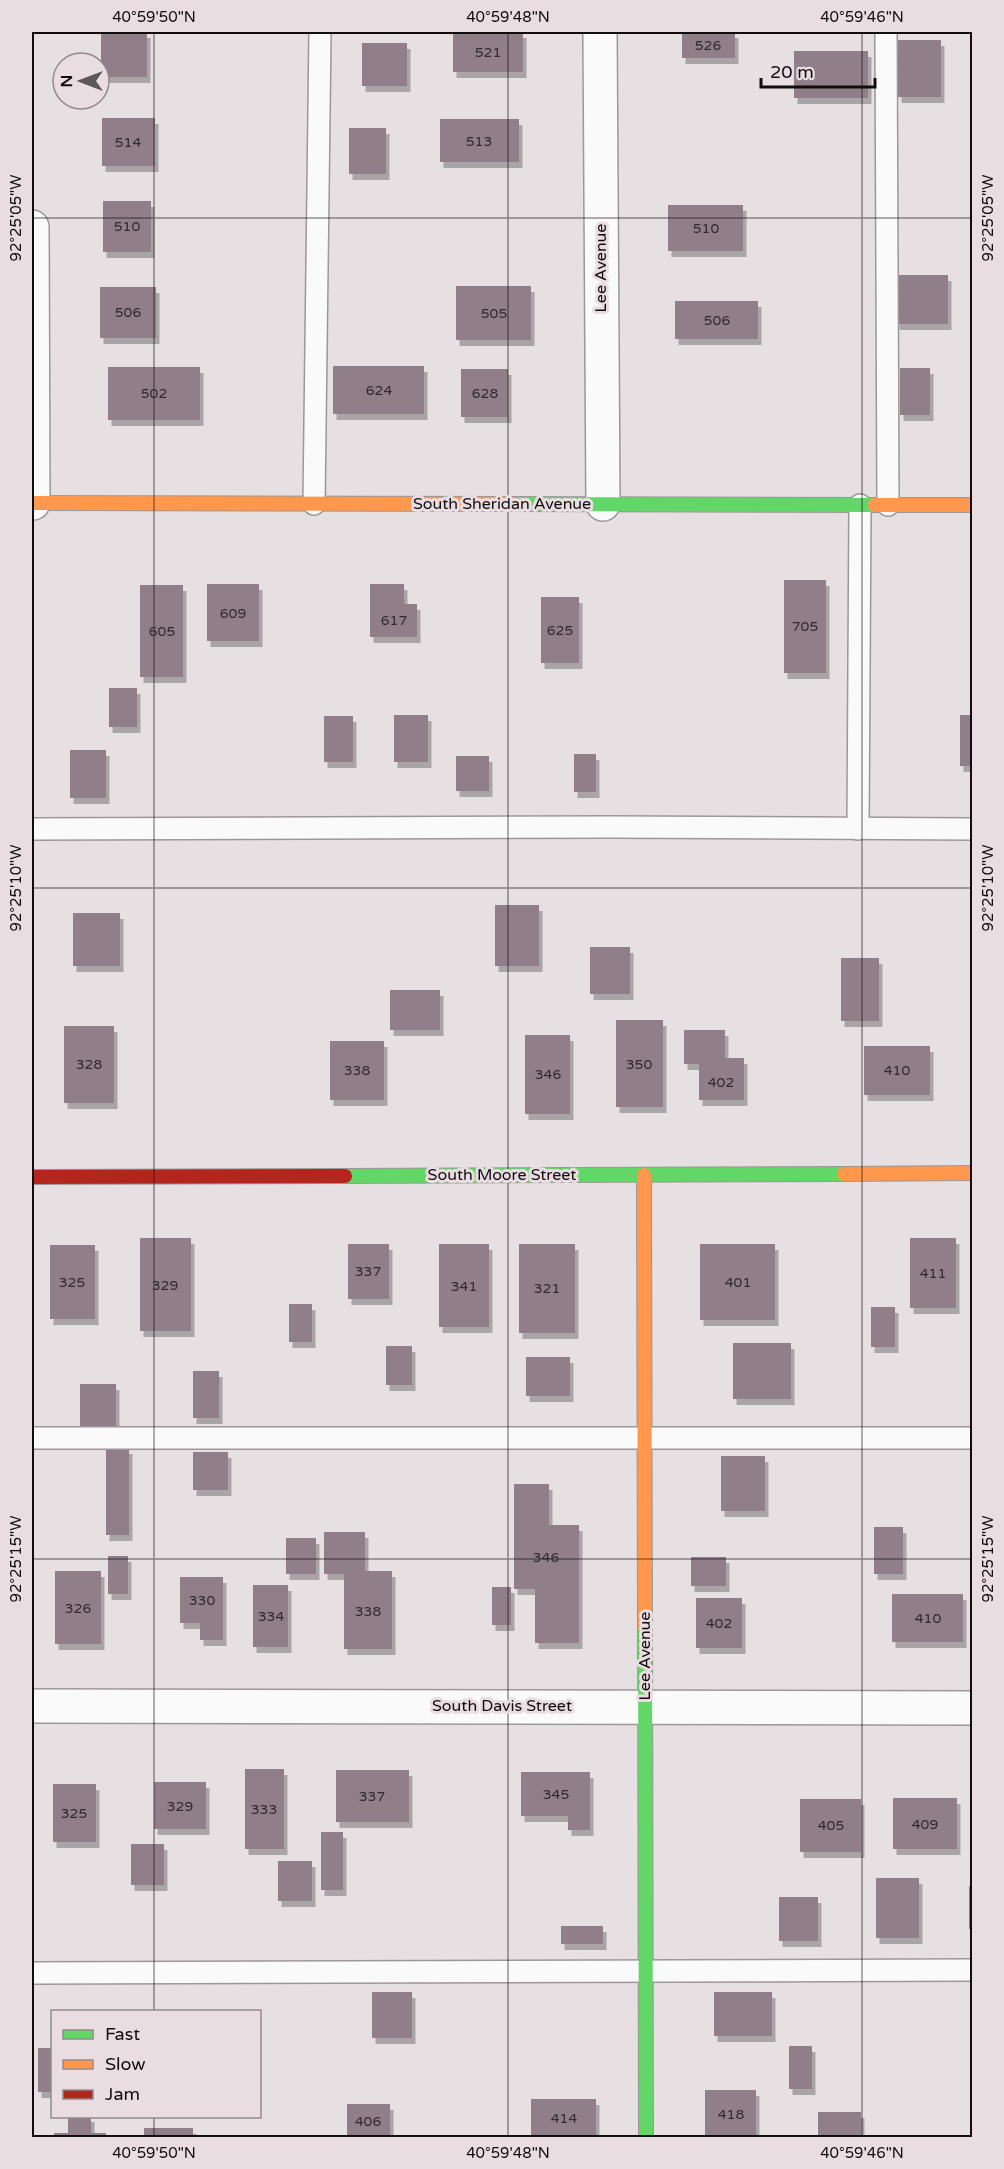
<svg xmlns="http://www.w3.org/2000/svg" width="1004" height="2169" font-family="'Varela Round',sans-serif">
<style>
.building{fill:#907e88;filter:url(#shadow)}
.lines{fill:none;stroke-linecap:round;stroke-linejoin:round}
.lane-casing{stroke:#9c9799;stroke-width:24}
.street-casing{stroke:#9c9799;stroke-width:36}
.fast-casing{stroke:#9c9799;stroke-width:16}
.slow-casing{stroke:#9c9799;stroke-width:16}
.jam-casing{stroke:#9c9799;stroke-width:16}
.lane{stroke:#fbfafb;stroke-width:21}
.street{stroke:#fbfafb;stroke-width:33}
.fast{stroke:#63d668;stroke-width:14}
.slow{stroke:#ff974d;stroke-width:14}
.jam{stroke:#b3261e;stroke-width:14}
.ticks{fill:none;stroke:#110d0f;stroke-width:1.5;stroke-opacity:0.45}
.labels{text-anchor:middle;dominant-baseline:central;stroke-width:6;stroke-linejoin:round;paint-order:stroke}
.number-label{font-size:14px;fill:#31292d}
.street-label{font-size:16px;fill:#110d0f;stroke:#e9dde2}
.neatline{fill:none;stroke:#110d0f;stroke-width:2}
.ticks-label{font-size:15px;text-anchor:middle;fill:#110d0f}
</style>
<defs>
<filter id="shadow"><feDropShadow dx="3.5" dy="6" stdDeviation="0" flood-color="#0004"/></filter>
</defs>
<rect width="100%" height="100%" fill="#e6e0e3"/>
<!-- building -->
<g class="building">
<rect x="101" y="32" width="46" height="45"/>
<rect x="453" y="32" width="70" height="40"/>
<rect x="682" y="32" width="53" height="26"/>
<rect x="898" y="40" width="43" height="57"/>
<rect x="362" y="43" width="45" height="43"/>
<rect x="794" y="51" width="74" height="47"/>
<rect x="102" y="118" width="53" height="48"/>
<rect x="440" y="119" width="79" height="43"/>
<rect x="349" y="128" width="37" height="46"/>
<rect x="103" y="201" width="48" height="51"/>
<rect x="668" y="205" width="75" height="46"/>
<rect x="896" y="275" width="52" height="49"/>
<rect x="456" y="286" width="75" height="54"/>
<rect x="100" y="287" width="56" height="51"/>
<rect x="675" y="301" width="83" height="38"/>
<rect x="333" y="366" width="91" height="48"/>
<rect x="108" y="367" width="92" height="53"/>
<rect x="900" y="368" width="30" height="47"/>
<rect x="461" y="369" width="47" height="48"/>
<rect x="784" y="580" width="42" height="93"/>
<rect x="207" y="584" width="52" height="57"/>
<polygon points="370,584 404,584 404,604 417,604 417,637 370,637"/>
<rect x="140" y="585" width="43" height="92"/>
<rect x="541" y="597" width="38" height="66"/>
<rect x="109" y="688" width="28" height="39"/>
<rect x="394" y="715" width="34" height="47"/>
<rect x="960" y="715" width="12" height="51"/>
<rect x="324" y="716" width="29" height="46"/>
<rect x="70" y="750" width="36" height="48"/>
<rect x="574" y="754" width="22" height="38"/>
<rect x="456" y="756" width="33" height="35"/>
<rect x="495" y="905" width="44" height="61"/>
<rect x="73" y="913" width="47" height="53"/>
<rect x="590" y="947" width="40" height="47"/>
<rect x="841" y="958" width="38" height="63"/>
<rect x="390" y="990" width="50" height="40"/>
<rect x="616" y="1020" width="47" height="87"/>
<rect x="64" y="1026" width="50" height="77"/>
<polygon points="684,1030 725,1030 725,1058 744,1058 744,1100 699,1100 699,1064 684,1064"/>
<rect x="525" y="1035" width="45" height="79"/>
<rect x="330" y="1041" width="54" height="59"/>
<rect x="864" y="1046" width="66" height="49"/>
<rect x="140" y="1238" width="51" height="93"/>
<rect x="910" y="1238" width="46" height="70"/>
<rect x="348" y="1244" width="41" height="55"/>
<rect x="439" y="1244" width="50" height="83"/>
<rect x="519" y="1244" width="56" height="89"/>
<rect x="700" y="1244" width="75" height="76"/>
<rect x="50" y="1245" width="45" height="74"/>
<rect x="289" y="1304" width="23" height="38"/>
<rect x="871" y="1307" width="24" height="40"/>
<rect x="733" y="1343" width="58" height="56"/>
<rect x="386" y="1346" width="26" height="39"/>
<rect x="526" y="1357" width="44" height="39"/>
<rect x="193" y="1371" width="26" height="47"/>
<rect x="80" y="1384" width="36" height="42"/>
<rect x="106" y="1448" width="23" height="87"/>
<rect x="193" y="1452" width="35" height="38"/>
<rect x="721" y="1456" width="44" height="55"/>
<polygon points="514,1484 549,1484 549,1525 579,1525 579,1643 535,1643 535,1589 514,1589"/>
<rect x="874" y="1527" width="29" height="47"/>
<polygon points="324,1532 365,1532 365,1571 392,1571 392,1649 344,1649 344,1574 324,1574"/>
<rect x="286" y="1538" width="30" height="36"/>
<rect x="108" y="1556" width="20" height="38"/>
<rect x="691" y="1557" width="35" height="29"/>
<rect x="55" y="1571" width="46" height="73"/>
<polygon points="180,1577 223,1577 223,1640 200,1640 200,1623 180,1623"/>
<rect x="253" y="1585" width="35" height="62"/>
<rect x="492" y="1587" width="19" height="38"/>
<rect x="892" y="1594" width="71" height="48"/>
<rect x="696" y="1598" width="46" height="50"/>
<rect x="245" y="1769" width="39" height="80"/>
<rect x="336" y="1770" width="73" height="52"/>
<polygon points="521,1772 590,1772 590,1830 568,1830 568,1816 521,1816"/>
<rect x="154" y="1782" width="52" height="47"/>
<rect x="53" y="1784" width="43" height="58"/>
<rect x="893" y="1798" width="64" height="51"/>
<rect x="800" y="1799" width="61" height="53"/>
<rect x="321" y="1832" width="22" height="58"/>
<rect x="131" y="1844" width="33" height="41"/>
<rect x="278" y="1861" width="34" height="40"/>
<rect x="876" y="1878" width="43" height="60"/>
<rect x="969" y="1886" width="3" height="43"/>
<rect x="779" y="1897" width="39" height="44"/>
<rect x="561" y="1926" width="42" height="18"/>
<rect x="372" y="1992" width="40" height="46"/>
<rect x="714" y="1992" width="58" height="44"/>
<rect x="789" y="2046" width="23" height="43"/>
<rect x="38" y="2048" width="14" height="44"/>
<rect x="705" y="2090" width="51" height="48"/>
<rect x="531" y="2099" width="65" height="39"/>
<rect x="347" y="2104" width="43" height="34"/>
<rect x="818" y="2112" width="43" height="26"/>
<polygon points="68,2116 91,2116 91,2133 106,2133 106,2138 54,2138 54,2133 68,2133"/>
<rect x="144" y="2128" width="49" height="10"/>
</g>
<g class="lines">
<!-- lane casing -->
<g class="lane-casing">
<g id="lane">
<polyline points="886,32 888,505"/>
<polyline points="314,504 320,32"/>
<polyline points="32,829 612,827 972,829"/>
<polyline points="858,829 860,505"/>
<polyline points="32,1438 972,1438"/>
<polyline points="32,1973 972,1970"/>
</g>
</g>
<!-- street casing -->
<g class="street-casing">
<g id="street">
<polyline points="600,32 603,504"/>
<polyline points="32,227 33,503"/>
<polyline points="32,1706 972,1708"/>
</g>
</g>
<!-- fast casing -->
<g class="fast-casing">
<g id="fast">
<polyline points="510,504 875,505"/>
<polyline points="345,1176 844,1174"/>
<polyline points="645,1627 646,2138"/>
</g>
</g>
<!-- slow casing -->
<g class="slow-casing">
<g id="slow">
<polyline points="32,503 510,504"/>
<polyline points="875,505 972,505"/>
<polyline points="844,1174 972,1173"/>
<polyline points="644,1175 645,1627"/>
</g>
</g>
<!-- jam casing -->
<g class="jam-casing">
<polyline id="jam" points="32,1177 345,1176"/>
</g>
<!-- lane -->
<use href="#lane" class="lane"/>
<!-- street -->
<use href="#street" class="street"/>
<!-- fast -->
<use href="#fast" class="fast"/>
<!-- slow -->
<use href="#slow" class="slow"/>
<!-- jam -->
<use href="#jam" class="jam"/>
</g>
<!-- ticks -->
<path class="ticks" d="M 154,32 L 154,2012M 508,32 L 508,2138M 862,32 L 862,2138M 32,218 L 972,218M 32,888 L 972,888M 32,1559 L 972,1559M 154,2116 L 154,2138"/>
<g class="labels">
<!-- number labels -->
<g class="number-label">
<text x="708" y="45">526</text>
<text x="488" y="52">521</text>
<text x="479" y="141">513</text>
<text x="128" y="142">514</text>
<text x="127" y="226">510</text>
<text x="706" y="228">510</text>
<text x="128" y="312">506</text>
<text x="494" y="313">505</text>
<text x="717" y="320">506</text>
<text x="379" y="390">624</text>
<text x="154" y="393">502</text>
<text x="485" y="393">628</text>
<text x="233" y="613">609</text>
<text x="394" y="620">617</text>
<text x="805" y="626">705</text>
<text x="560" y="630">625</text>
<text x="162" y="631">605</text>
<text x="89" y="1064">328</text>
<text x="639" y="1064">350</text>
<text x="357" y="1070">338</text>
<text x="897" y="1070">410</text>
<text x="548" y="1074">346</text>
<text x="721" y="1082">402</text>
<text x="368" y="1271">337</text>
<text x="933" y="1273">411</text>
<text x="72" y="1282">325</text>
<text x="738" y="1282">401</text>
<text x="165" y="1285">329</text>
<text x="464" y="1286">341</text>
<text x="547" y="1288">321</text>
<text x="546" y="1557">346</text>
<text x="202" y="1600">330</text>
<text x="78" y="1608">326</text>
<text x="368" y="1611">338</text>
<text x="271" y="1616">334</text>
<text x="928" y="1618">410</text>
<text x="719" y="1623">402</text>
<text x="556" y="1794">345</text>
<text x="372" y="1796">337</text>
<text x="180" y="1806">329</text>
<text x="264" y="1809">333</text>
<text x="74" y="1813">325</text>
<text x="925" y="1824">409</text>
<text x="831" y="1825">405</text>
<text x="731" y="2114">418</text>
<text x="564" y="2118">414</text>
<text x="368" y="2121">406</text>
</g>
<!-- street labels -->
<g class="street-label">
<text transform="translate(601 268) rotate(-90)">Lee Avenue</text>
<text x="502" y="504">South Sheridan Avenue</text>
<text x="502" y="1175">South Moore Street</text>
<text transform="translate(645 1656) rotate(-90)">Lee Avenue</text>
<text x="502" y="1706">South Davis Street</text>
</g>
</g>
<!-- border -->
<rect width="1004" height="2169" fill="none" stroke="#e9dde2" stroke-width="66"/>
<!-- legend -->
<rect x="51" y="2010" width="210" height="108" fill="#e9dde2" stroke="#938a8e" stroke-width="1.5"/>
<rect x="63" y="2030" width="30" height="9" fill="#63d668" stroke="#938a8e" stroke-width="1.5"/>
<text x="105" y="2040" font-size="18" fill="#110d0f">Fast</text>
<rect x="63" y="2060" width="30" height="9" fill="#ff974d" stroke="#938a8e" stroke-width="1.5"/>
<text x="105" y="2070" font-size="18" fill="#110d0f">Slow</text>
<rect x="63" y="2090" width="30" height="9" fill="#b3261e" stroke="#938a8e" stroke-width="1.5"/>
<text x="105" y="2100" font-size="18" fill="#110d0f">Jam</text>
<!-- north arrow -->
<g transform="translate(81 81) rotate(270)"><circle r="28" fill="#e9dde2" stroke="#938a8e" stroke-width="1.5"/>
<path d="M0-4.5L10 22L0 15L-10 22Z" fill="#5c5759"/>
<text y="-9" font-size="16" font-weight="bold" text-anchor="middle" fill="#110d0f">N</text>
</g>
<!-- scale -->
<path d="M761 78v9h114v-9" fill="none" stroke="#110d0f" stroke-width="3"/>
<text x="770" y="78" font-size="18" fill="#110d0f" stroke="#e9dde2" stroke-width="4.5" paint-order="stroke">20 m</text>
<rect x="33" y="33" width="938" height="2103" class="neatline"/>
<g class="ticks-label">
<text x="154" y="22">40°59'50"N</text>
<text x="508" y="22">40°59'48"N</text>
<text x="862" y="22">40°59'46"N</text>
<text transform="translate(988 218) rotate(-90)" y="5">92°25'05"W</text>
<text transform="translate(16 218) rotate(-90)" y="5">92°25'05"W</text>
<text transform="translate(988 888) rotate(-90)" y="5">92°25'10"W</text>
<text transform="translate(16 888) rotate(-90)" y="5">92°25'10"W</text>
<text transform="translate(988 1559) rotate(-90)" y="5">92°25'15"W</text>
<text transform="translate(16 1559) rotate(-90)" y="5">92°25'15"W</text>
<text x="154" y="2158">40°59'50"N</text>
<text x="508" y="2158">40°59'48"N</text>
<text x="862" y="2158">40°59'46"N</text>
</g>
</svg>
